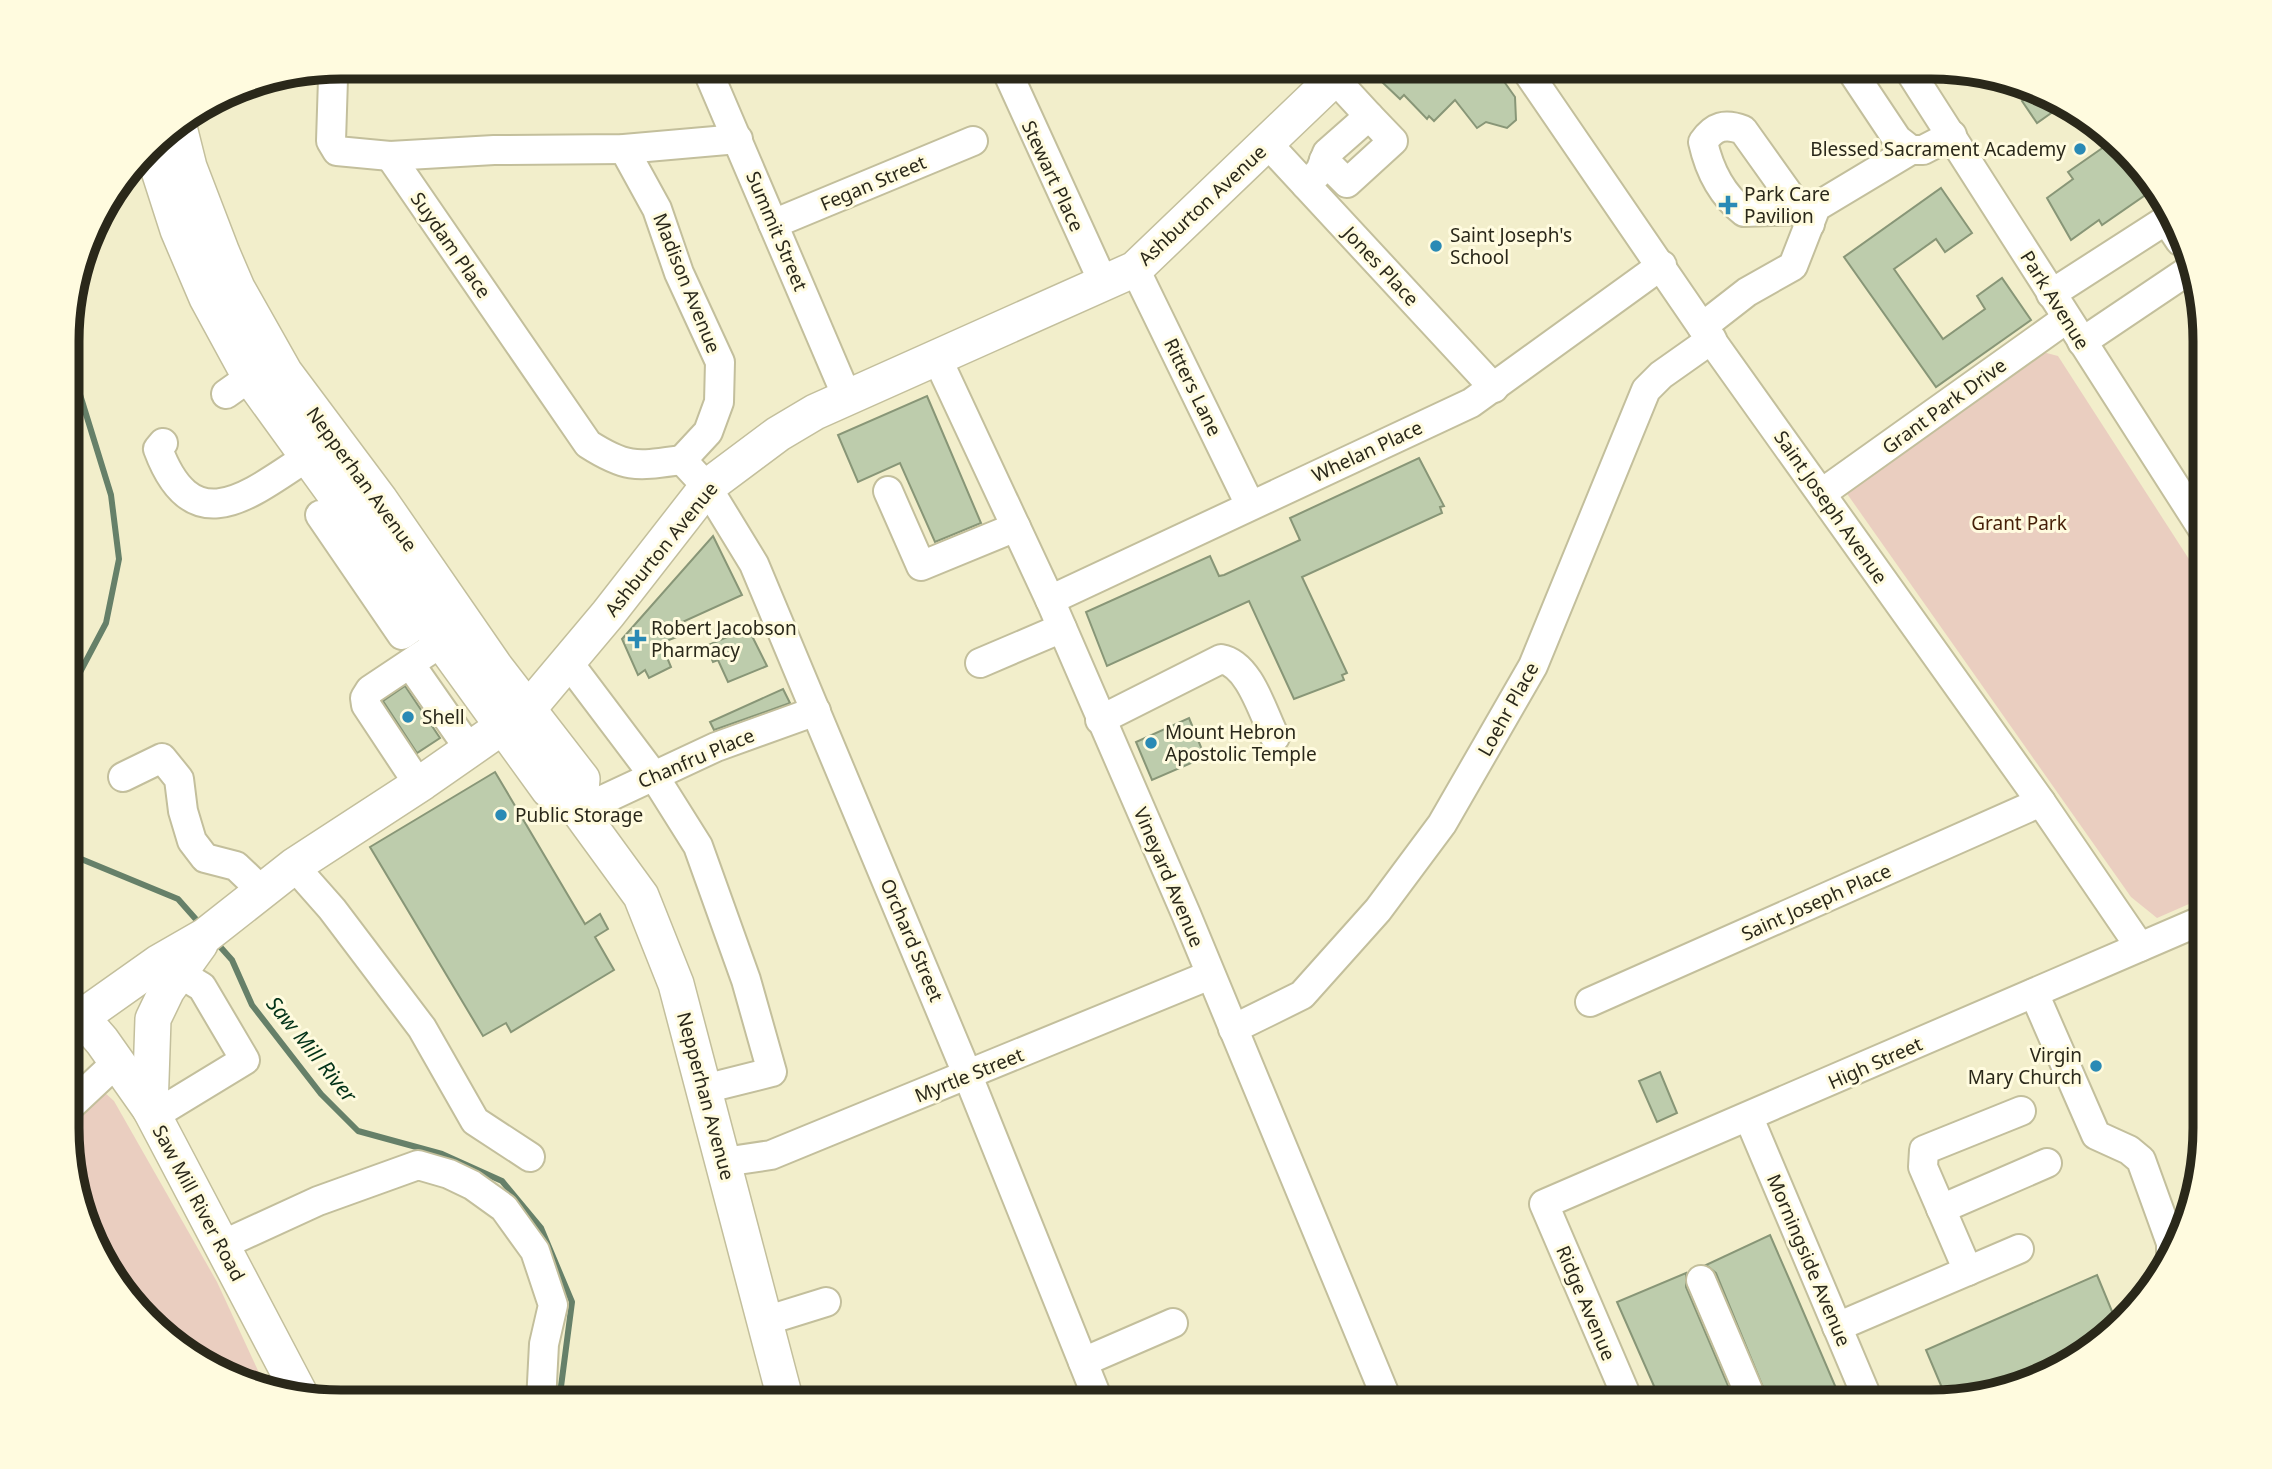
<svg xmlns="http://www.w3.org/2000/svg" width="2272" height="1469" font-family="'Noto Sans',sans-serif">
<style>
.green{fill:#eacec0}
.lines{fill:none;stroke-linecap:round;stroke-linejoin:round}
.stream{stroke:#668069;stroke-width:6}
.building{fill:#bdccac;stroke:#889677;stroke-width:2}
.minor-casing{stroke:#c3bf9c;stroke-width:32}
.major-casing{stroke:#c3bf9c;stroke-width:38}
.minor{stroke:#fff;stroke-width:28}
.major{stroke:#fff;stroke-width:35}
.poi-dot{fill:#2a8ab5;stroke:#fffbdf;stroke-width:2.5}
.labels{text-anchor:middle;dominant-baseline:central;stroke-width:6;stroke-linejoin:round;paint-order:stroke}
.poi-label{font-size:19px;fill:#2a281a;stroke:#fffbdf;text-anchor:start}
.street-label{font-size:19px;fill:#2a281a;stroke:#fffbdf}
.park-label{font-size:19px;fill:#461f07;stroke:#fffbdf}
.water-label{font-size:21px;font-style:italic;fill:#023218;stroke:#fffbdf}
.rim{fill:none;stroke:#2a281a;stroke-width:9}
</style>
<rect width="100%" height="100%" fill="#f2eecb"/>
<!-- green -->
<g class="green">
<polygon points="2039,351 2058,356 2205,584 2205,897 2157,918 2131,897 1843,488"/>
<polygon points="69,1071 82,1072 114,1101 217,1282 267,1390 253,1388 189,1356 103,1266 69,1163"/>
</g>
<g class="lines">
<!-- stream -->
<g class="stream">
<polyline points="69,359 111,495 119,559 106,623 69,693"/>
<polyline points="69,854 178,899 201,925"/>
<polyline points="215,941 232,960 252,1005 321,1094 358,1131 442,1154 502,1181 541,1228 572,1302 559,1402"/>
</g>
</g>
<!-- building -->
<g class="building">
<polygon points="1398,66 1493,66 1515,97 1516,120 1507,128 1486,122 1477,128 1455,100 1434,121 1429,116 1427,119 1404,95 1400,99 1382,82"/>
<polygon points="2013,81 2064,104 2037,123 2022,101 2025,99"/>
<polygon points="2111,142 2154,189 2102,225 2099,220 2071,240 2047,198 2073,179 2068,172"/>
<polygon points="1941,188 1972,233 1945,252 1936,239 1894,269 1943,339 1985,309 1977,296 2002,278 2031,320 1936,387 1844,257"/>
<polygon points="927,396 981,523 935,542 900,463 858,482 838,435"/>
<polygon points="1419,458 1444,506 1440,507 1442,513 1302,577 1347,673 1342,675 1344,680 1294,699 1249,601 1107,666 1086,612 1210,556 1219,576 1224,575 1300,540 1290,518"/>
<polygon points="713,536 742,595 678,624 682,635 661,643 671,667 649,678 645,670 638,675 622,639"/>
<polygon points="748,628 767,666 728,682 718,660 713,662 706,646"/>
<polygon points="405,686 440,738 417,753 383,701"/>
<polygon points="783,689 790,703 714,730 710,722"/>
<polygon points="1189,718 1205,757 1152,780 1136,742"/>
<polygon points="495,772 585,924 600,914 608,929 595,937 614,970 511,1032 506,1023 483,1036 370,847"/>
<polygon points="1660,1072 1677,1113 1657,1122 1639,1081"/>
<polygon points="1770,1235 1790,1281 1842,1402 1769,1402 1716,1273 1706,1265"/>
<polygon points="1686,1273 1686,1287 1735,1402 1661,1402 1617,1302"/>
<polygon points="2097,1275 2116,1321 2071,1363 1948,1402 1926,1350"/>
</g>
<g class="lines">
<!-- minor casing -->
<g class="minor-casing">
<g id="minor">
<polyline points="706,67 847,397"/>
<polyline points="1005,67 1104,284"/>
<polyline points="1524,67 1702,327 2041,802 2140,947"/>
<polyline points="1849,67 1897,139 1911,150 1923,150 1952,135"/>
<polyline points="1907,67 2205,533"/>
<polyline points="333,79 331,141 337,151 390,156 494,150 624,149 738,139"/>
<polyline points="1267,143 1494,388"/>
<polyline points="624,149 657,209 679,273 720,362 719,402 708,432 682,460"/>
<path d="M 390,156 L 588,444 C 627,469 637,466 682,460"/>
<polyline points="1324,160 1347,183 1393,141 1369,116"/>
<polyline points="1306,185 1320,171 1327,153 1369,116 1334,78"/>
<path d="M 1799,210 L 1744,212 C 1722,195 1709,169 1703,142 C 1714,126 1725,123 1743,130 L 1810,224"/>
<polyline points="773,224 973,141"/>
<polyline points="1135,269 1250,505"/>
<polyline points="2051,294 2166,220 2180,241"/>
<polyline points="1702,327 1747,292 1793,266 1816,207 1911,150"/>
<polyline points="2082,342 2189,270"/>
<polyline points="937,358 1050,600 1186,914 1388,1402"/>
<polyline points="226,394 250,377"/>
<path d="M 163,443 L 158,449 C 193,543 249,495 307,457"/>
<polyline points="682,460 707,487 754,564 968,1076 1099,1402"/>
<polyline points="888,491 921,566 1016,527"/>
<polyline points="1822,493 2066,319"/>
<polyline points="320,515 402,635 425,619"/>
<polyline points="1050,600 1471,403 1662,265"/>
<polyline points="568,662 654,776 698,846 746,980 772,1072 704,1089"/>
<polyline points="980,663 1062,628"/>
<polyline points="410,664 470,750"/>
<path d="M 1100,720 L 1221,659 C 1250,664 1263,714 1275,737"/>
<polyline points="123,777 162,758 179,779 183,811 192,841 205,858 236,866 261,890"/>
<polyline points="419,785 366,705 365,698 370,690 442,642"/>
<polyline points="579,811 716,747 816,711"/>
<polyline points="294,866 332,909 422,1028 475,1121 530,1157"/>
<polyline points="2034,993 2096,1135 2129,1150 2141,1160 2171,1243 2171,1257"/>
<polyline points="1590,1002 2041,802"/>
<polyline points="1233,1029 1302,995 1378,910 1442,824 1533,666 1646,390 1661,375 1712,339"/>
<polyline points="69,1107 117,1062"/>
<polyline points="153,1116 245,1060 202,987 179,973"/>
<polyline points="1749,1118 1869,1402"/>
<polyline points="724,1162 771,1155 1210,975"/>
<polyline points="1941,1209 2047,1163"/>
<polyline points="222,1245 318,1201 418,1165 449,1174 472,1185 504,1208 535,1251 553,1305 544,1344 541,1402"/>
<polyline points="1968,1271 1923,1167 1924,1150 2021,1111"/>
<polyline points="1701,1280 1753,1402"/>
<polyline points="765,1321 826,1302"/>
<polyline points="1837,1327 2019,1249"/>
<polyline points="1083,1362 1173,1323"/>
<polyline points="1629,1402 1544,1204 2205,919"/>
</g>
</g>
<!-- major casing -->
<g class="major-casing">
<g id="major">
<polyline points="178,123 189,167 222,253 237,288 285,373 380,500 496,668 582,779 579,811"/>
<polyline points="151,146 178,230 207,298 250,377 549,790 579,811 641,896 676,984 786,1402"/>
<polyline points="83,1019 102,1041 150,1109 301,1396"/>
<polyline points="69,1026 158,963 205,936 294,866 423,782 529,708 608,614 707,487 778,434 815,412 1135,269 1346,67"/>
<polyline points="150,1109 153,1019 167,990 200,944"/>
</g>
</g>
<!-- minor -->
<use href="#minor" class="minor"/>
<!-- major -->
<use href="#major" class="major"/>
</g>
<!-- markers -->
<g class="poi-dot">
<circle cx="2080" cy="149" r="7"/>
<path d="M1724.5 194.5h7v7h7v7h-7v7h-7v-7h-7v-7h7z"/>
<circle cx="1436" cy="246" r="7"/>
<path d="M633.5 628.5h7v7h7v7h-7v7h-7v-7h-7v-7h7z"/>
<circle cx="408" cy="717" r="7"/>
<circle cx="1151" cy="743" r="7"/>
<circle cx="501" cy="815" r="7"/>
<circle cx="2096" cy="1066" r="7"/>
</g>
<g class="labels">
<!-- poi labels -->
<g class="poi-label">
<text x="2066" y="149" text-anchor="end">Blessed Sacrament Academy</text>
<text x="1744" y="194">Park Care<tspan x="1744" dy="22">Pavilion</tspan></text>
<text x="1450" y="235">Saint Joseph's<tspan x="1450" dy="22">School</tspan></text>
<text x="651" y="628">Robert Jacobson<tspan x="651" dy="22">Pharmacy</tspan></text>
<text x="422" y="717">Shell</text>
<text x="1165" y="732">Mount Hebron<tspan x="1165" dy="22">Apostolic Temple</tspan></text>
<text x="515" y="815">Public Storage</text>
<text x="2082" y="1055" text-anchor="end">Virgin<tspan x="2082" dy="22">Mary Church</tspan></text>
</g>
<!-- street labels -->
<g class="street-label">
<text transform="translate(1053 176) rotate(65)">Stewart Place</text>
<text transform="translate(873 183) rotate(-23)">Fegan Street</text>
<text transform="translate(1202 205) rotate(-43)">Ashburton Avenue</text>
<text transform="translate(777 231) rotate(67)">Summit Street</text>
<text transform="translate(451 245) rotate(55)">Suydam Place</text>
<text transform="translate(1381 266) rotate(47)">Jones Place</text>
<text transform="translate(687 283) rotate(68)">Madison Avenue</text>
<text transform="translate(2055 300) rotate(58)">Park Avenue</text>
<text transform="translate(1193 387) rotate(64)">Ritters Lane</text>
<text transform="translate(1944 406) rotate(-36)">Grant Park Drive</text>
<text transform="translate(1367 451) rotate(-25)">Whelan Place</text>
<text transform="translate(362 479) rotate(54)">Nepperhan Avenue</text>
<text transform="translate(1831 507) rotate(55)">Saint Joseph Avenue</text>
<text transform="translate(661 549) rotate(-51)">Ashburton Avenue</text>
<text transform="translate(1508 709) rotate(-61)">Loehr Place</text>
<text transform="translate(696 758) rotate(-23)">Chanfru Place</text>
<text transform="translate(1169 877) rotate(67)">Vineyard Avenue</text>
<text transform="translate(1816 902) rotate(-24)">Saint Joseph Place</text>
<text transform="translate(912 940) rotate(67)">Orchard Street</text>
<text transform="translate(1875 1063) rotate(-24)">High Street</text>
<text transform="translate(969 1075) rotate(-22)">Myrtle Street</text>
<text transform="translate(706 1096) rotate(75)">Nepperhan Avenue</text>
<text transform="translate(199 1203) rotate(62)">Saw Mill River Road</text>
<text transform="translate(1809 1260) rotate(67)">Morningside Avenue</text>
<text transform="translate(1586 1303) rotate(67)">Ridge Avenue</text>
</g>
<!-- park labels -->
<g class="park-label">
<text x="2019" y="523">Grant Park</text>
</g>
<!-- water labels -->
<g class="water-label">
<text transform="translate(312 1049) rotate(51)">Saw Mill River</text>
</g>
</g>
<!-- crop -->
<path d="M0 0H2272V1469H0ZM341 79H1931A262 262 0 0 1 2193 341V1128A262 262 0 0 1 1931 1390H341A262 262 0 0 1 79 1128V341A262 262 0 0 1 341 79Z" fill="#fffbdf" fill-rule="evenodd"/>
<path class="rim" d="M341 79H1931A262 262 0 0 1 2193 341V1128A262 262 0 0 1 1931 1390H341A262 262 0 0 1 79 1128V341A262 262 0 0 1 341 79Z"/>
</svg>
